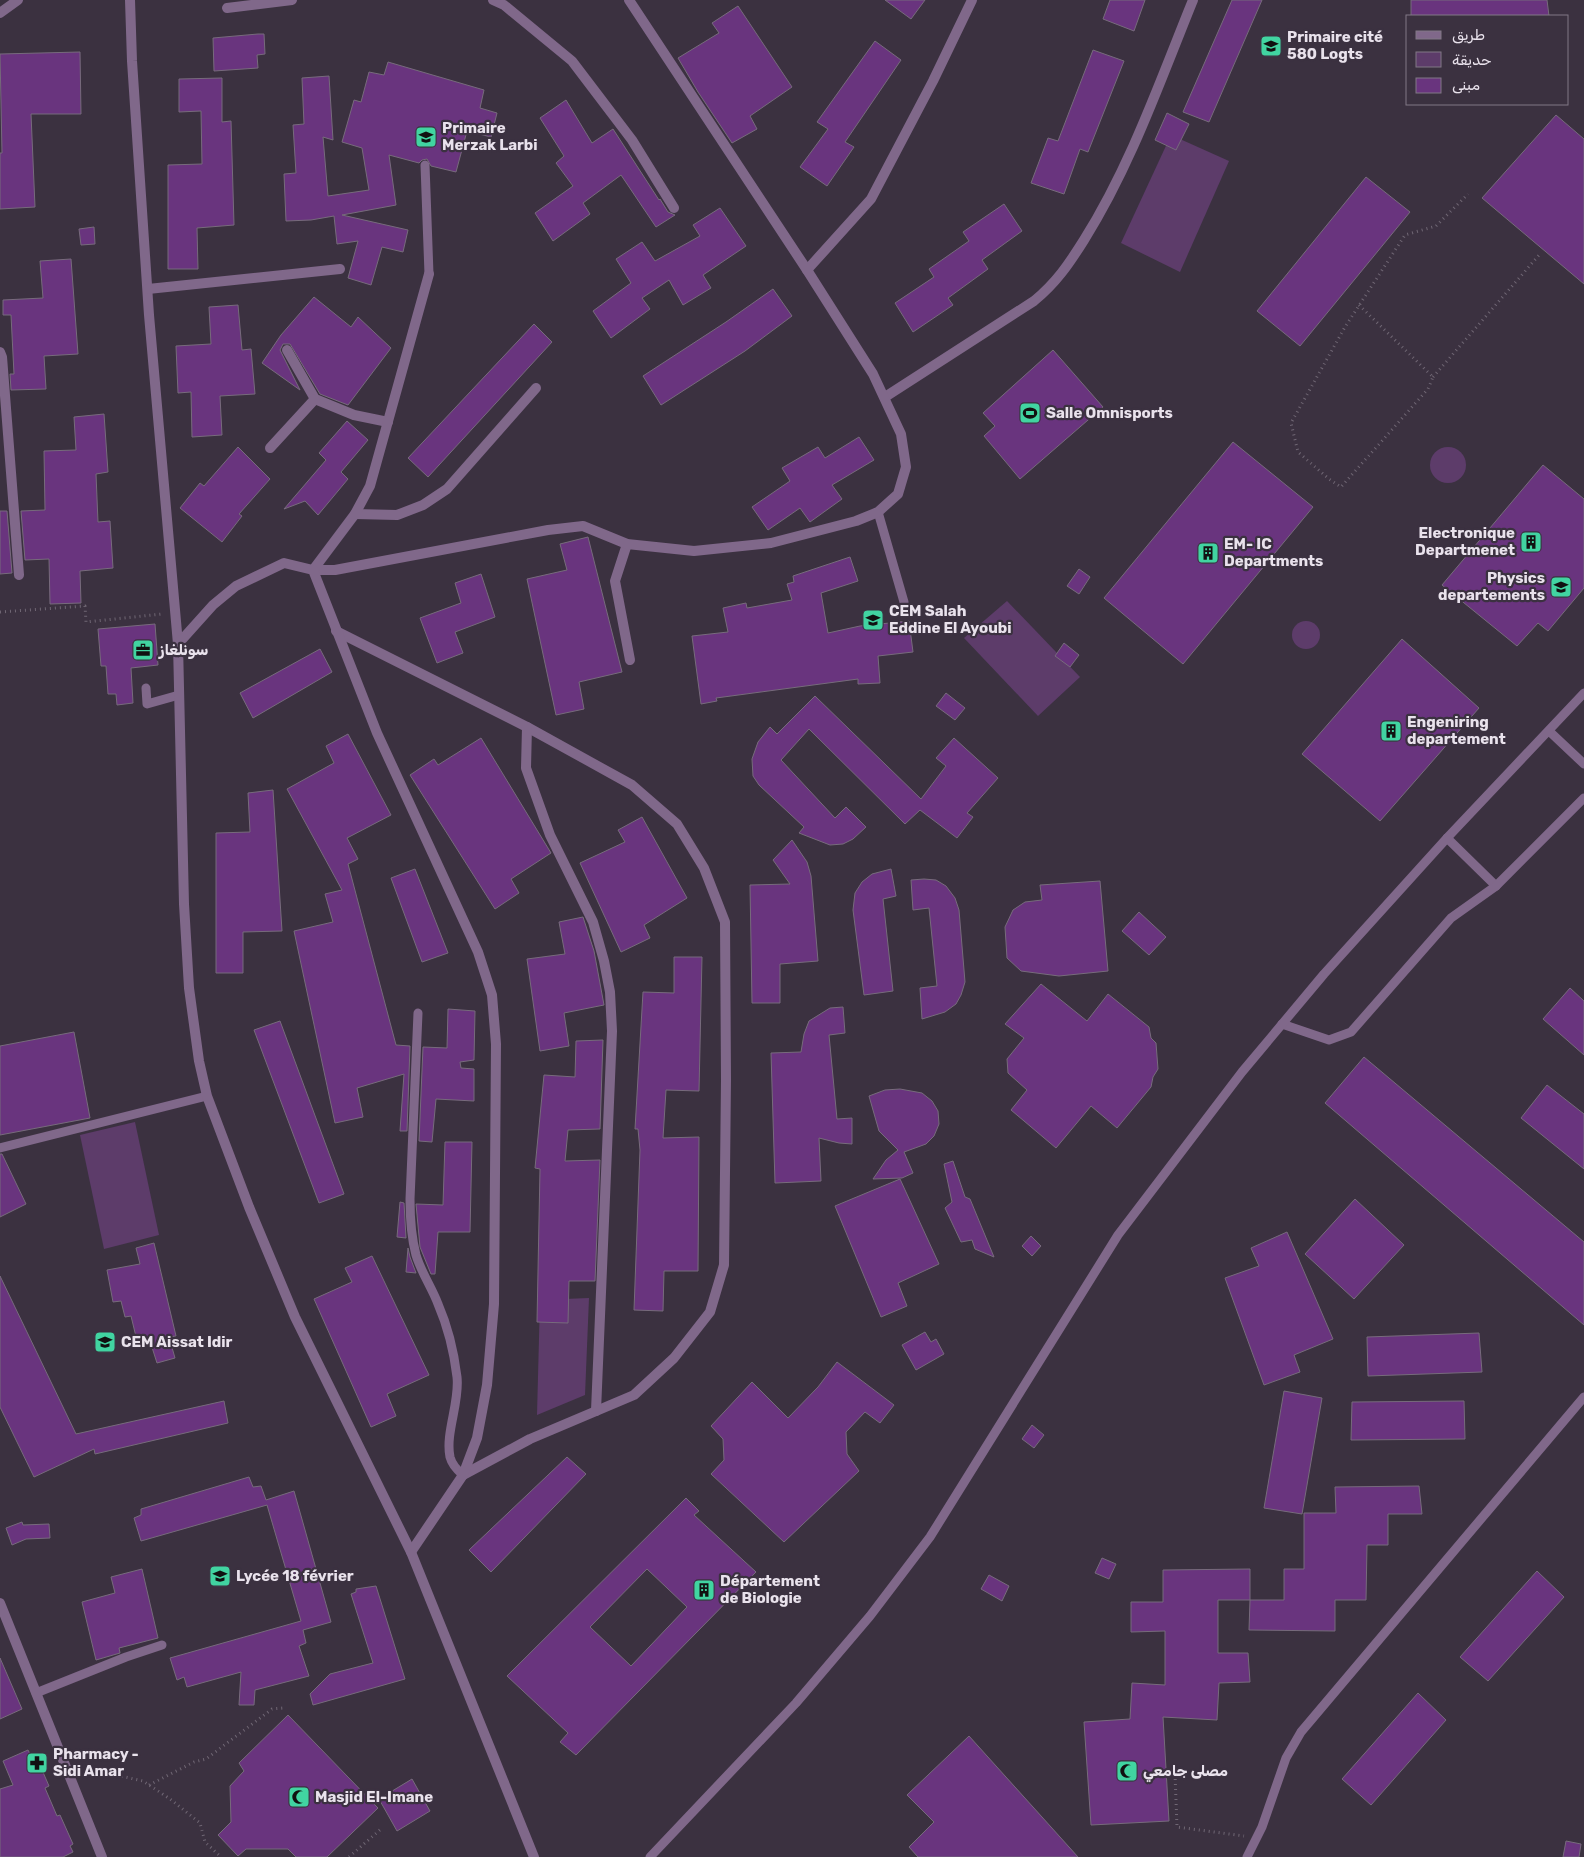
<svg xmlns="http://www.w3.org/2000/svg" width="1584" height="1857" font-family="Rubik,Vazirmatn,sans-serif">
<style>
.green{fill:#5d3c6a}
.building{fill:#69347e;stroke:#776b7c;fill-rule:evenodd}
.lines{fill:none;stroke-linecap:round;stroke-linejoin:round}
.path{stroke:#706774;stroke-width:3;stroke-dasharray:1 4;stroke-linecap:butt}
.service{stroke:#80688a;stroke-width:9}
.minor{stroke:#80688a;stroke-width:10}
.tertiary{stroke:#80688a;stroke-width:10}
.labels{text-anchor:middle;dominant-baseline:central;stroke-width:4.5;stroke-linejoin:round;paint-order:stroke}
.poi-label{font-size:15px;font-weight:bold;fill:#e9e2ec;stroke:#3b3140;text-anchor:start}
</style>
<rect width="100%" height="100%" fill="#3b3140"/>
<!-- green -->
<g class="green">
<polygon points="1171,135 1229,161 1180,272 1121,243"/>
<circle cx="1448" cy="465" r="18"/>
<polygon points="1007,601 1080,677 1038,716 964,638"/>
<circle cx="1306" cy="635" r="14"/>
<polygon points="135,1122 159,1235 104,1249 80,1135"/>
<polygon points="589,1298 585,1395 537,1415 540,1300"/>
</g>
<!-- building -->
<g class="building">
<polygon points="885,0 925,0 911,19"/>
<polygon points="1110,0 1145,0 1134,31 1103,19"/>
<polygon points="1232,0 1262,0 1209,122 1183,112"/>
<polygon points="1411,0 1547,0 1549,16 1411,16"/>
<polygon points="738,6 792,87 750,116 757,129 732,143 698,92 678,58 719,33 712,23"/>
<polygon points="258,34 264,34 265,54 257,55 258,68 214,71 213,38"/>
<polygon points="875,41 901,60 845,142 854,147 827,186 800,167 828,129 817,122"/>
<polygon points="1093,50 1124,61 1088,152 1080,149 1064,194 1031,183 1048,138 1058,141"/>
<polygon points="80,52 81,114 31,114 35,207 0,209 0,153 2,153 0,54"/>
<polygon points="388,62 484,90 480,108 497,113 491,137 467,131 456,172 431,166 427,159 422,160 419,163 389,155 396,205 342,215 408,230 403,252 382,247 371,285 348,278 358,241 337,244 334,216 311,220 286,221 284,174 296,173 293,125 304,124 302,78 329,76 333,140 323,137 328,196 369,190 362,148 342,142 354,100 361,102 369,72 384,75"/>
<polygon points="222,78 222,122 231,121 234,225 197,228 198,269 168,269 168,165 202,164 201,111 179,112 179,79"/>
<polygon points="566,100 592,143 613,129 659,200 660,199 668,212 675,215 656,227 621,175 583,203 590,214 553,241 535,213 573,186 556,163 564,156 540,118"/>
<polygon points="1167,113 1189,124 1176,150 1155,140"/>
<polygon points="1556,115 1584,139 1584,284 1482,198"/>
<polygon points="1366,177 1410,212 1300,346 1257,311"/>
<polygon points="1004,204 1022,231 982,260 988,269 948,298 953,305 913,332 895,303 934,277 929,269 969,241 963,232"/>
<polygon points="720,208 746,246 703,275 711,288 683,305 669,280 642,298 650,309 611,338 593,311 631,283 616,259 642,242 655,261 700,236 693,225"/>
<polygon points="94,227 95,244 81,245 79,229"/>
<polygon points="71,259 78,354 44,356 46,389 11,390 10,374 14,374 11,315 3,315 3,300 43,298 40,261"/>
<polygon points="773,289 792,316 745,351 661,405 643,376 726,322"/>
<polygon points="314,297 351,327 358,317 391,348 348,405 320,394 290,344 283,344 280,350 300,390 262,363 281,335"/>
<polygon points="238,305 242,350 251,349 255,394 220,396 222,435 192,437 191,392 178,393 176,346 211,344 209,307"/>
<polygon points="534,324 552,342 428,477 408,458"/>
<polygon points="1053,350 1103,407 1020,479 984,436 995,426 983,413"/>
<polygon points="104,414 108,472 96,474 98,522 110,521 113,568 80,571 81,603 50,604 49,559 25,560 21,511 45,510 44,451 76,450 74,417"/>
<polygon points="347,421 368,440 341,472 348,479 318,515 305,501 284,509 326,460 319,453"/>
<polygon points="859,437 874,460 832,485 842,499 810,522 800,508 768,530 752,507 790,481 782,468 818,447 825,458"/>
<polygon points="1233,442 1313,507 1183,664 1104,598"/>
<polygon points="238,447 270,479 239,514 242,516 222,542 180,508 200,483 204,486"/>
<polygon points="1543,465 1584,499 1584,588 1548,631 1538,623 1517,646 1442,585"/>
<polygon points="0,511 7,511 12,573 0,574"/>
<polygon points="588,537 622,672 579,682 584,709 556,715 527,579 567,570 560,544"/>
<polygon points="850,557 858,581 821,593 828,633 860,626 909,621 913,652 878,656 880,683 858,684 858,679 716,698 717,701 701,704 692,636 728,632 723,608 746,603 747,608 792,600 787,584 794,582 793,576"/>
<polygon points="1079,569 1090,577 1079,594 1067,586"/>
<polygon points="481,574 495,617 455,632 463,653 437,663 420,618 461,603 455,583"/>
<polygon points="155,624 158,665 131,668 133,703 117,705 116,694 108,694 106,666 101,666 98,629"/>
<polygon points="1402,639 1479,708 1380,821 1302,754"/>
<polygon points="1064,643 1079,655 1070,667 1055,656"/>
<polygon points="320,649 332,672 253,718 240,693"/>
<polygon points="946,693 965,708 955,720 936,706"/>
<polygon points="815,696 921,799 946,766 936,758 954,738 998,778 967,813 973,817 957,838 920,810 905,824 809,729 781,760 835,818 846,807 866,827 853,839 843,844 830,845 799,833 804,827 759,785 753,776 752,759 758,742 770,727 777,734"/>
<polygon points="348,734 391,815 347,838 358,859 348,864 396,1045 410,1046 407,1131 400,1131 404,1074 357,1088 363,1117 335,1123 294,931 333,922 325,894 342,890 287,789 334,763 326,746"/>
<polygon points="481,738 551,853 511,879 519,893 495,909 410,775 434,759 438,765"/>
<polygon points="273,790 282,931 243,932 243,973 216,973 216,833 250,832 248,793"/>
<polygon points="642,817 687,898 644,925 650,938 621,952 580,863 625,842 618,830"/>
<polygon points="792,840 807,862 811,876 818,961 780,964 780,1003 752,1003 750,885 790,884 773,860"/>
<polygon points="415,869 448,953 422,962 391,878"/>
<polygon points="891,869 896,896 883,899 893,991 864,995 853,910 855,893 862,882 872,874"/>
<polygon points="924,879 936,880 946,886 955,898 959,910 965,982 961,995 956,1004 945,1012 922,1019 920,988 937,986 929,908 913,910 911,880"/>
<polygon points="1100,881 1108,971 1059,976 1021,971 1007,958 1005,927 1013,910 1025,902 1042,900 1040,885"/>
<polygon points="1139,912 1166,937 1149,955 1122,931"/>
<polygon points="583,917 594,951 604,1005 564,1013 569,1046 540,1051 527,959 565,954 559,922"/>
<polygon points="674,957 702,957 699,1091 666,1090 663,1138 699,1137 698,1271 664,1271 663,1311 634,1310 640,1150 638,1129 635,1129 643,992 674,993"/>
<polygon points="1041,984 1087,1021 1108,994 1149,1027 1151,1038 1156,1043 1158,1069 1153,1077 1151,1087 1117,1128 1091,1106 1056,1148 1011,1110 1027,1090 1008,1073 1007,1059 1024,1038 1005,1024"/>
<polygon points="1570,988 1584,1001 1584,1055 1543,1019"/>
<polygon points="843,1007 845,1033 829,1035 837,1119 852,1118 852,1144 839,1143 819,1138 821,1181 775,1183 771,1053 801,1052 804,1034 809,1021 830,1008"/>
<polygon points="448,1009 475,1011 474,1060 460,1062 461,1068 474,1069 474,1101 436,1099 432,1142 419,1141 423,1047 447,1048"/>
<polygon points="280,1021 344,1194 319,1203 254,1030"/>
<polygon points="74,1032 90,1118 0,1135 0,1046"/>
<polygon points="603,1040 600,1129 568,1130 565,1161 600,1160 595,1281 569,1281 568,1323 537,1322 540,1169 535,1168 544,1075 575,1077 576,1041"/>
<polygon points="1364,1057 1584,1242 1584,1325 1325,1103"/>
<polygon points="1547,1085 1584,1114 1584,1169 1521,1118"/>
<polygon points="900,1089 922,1093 932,1101 938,1111 939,1124 934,1136 926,1144 904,1152 913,1173 902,1178 873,1179 886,1160 898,1150 879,1131 869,1096 885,1090"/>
<polygon points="445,1142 472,1142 470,1232 438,1232 435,1274 431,1274 420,1247 416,1204 443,1205"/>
<polygon points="0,1154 2,1154 26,1204 0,1217"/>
<polygon points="953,1161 965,1197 970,1199 994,1257 975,1249 972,1240 961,1242 945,1208 952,1202 944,1164"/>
<polygon points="900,1179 939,1264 898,1283 907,1306 881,1317 835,1206"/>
<polygon points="1355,1199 1404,1245 1354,1299 1305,1254"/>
<polygon points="400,1202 404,1203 406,1238 397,1237"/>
<polygon points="1287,1232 1333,1339 1294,1355 1300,1372 1264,1385 1225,1278 1259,1266 1251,1248"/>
<polygon points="1031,1236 1041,1246 1032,1256 1022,1246"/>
<polygon points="154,1243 176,1336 169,1337 175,1358 157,1363 150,1341 138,1345 131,1316 125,1317 121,1301 113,1302 107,1270 140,1264 136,1248"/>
<polygon points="408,1248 410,1257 416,1273 406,1272"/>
<polygon points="372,1256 429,1375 387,1394 396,1416 371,1427 314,1299 352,1282 345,1268"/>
<polygon points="0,1276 76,1434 224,1401 228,1423 95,1454 94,1449 34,1477 0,1407"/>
<polygon points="925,1332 931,1342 936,1339 944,1354 916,1370 902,1345"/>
<polygon points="1479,1333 1482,1372 1368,1376 1367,1337"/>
<polygon points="837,1362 894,1405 880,1423 865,1412 846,1432 847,1454 859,1471 784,1542 711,1474 724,1460 723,1439 711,1426 752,1382 788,1418 818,1387"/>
<polygon points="1284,1391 1322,1398 1302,1514 1264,1508"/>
<polygon points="1464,1401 1465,1439 1351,1440 1352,1402"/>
<polygon points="1032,1425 1044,1435 1034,1448 1022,1439"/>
<polygon points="567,1457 586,1474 491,1572 469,1550"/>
<polygon points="249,1477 253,1487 261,1486 266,1500 294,1491 331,1622 303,1630 306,1643 299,1646 309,1676 255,1690 254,1705 239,1705 241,1672 187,1687 184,1677 177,1680 170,1658 301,1621 267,1505 141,1541 134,1518 141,1515 141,1509"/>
<polygon points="1419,1486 1422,1514 1388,1514 1388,1545 1367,1545 1366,1600 1335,1600 1335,1631 1249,1630 1250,1600 1218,1600 1218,1653 1248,1653 1250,1682 1219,1683 1217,1720 1163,1717 1169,1821 1091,1825 1084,1722 1130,1719 1132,1683 1165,1685 1165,1631 1131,1632 1131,1602 1163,1602 1163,1570 1250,1569 1250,1600 1284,1600 1284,1569 1304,1569 1304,1513 1336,1513 1335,1487"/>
<path d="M 686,1498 L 699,1511 L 694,1515 L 756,1572 L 576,1755 L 560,1742 L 568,1733 L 507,1676 ZM 647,1569 L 687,1607 L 631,1666 L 590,1627 Z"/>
<polygon points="22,1522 23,1525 49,1524 50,1538 26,1539 12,1545 6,1528"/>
<polygon points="1102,1558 1116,1564 1109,1579 1095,1573"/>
<polygon points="142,1569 158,1638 119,1648 120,1653 96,1660 82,1602 115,1593 111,1577"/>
<polygon points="1537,1571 1564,1597 1488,1681 1460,1657"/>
<polygon points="989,1575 1009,1586 1002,1601 981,1589"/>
<polygon points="376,1586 405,1679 313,1705 310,1694 330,1674 373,1663 351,1594 356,1592 356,1589"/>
<polygon points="0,1658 22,1709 0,1719"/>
<polygon points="1418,1693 1446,1720 1371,1805 1342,1779"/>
<polygon points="288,1715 378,1808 327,1857 296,1857 288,1849 246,1849 238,1856 218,1835 231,1822 230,1786 244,1771 239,1763"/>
<polygon points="969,1736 1042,1817 1078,1857 918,1857 909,1847 934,1822 907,1795"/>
<polygon points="28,1750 32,1758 36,1756 49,1786 45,1788 57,1816 60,1815 73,1844 70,1846 73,1852 63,1857 0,1857 0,1789 13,1785 3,1761"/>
<polygon points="412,1779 430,1811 397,1831 379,1799"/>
<polygon points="1566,1841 1581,1844 1579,1857 1563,1857"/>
</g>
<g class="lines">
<!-- path -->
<g class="path">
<polyline points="1359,305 1433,377 1428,389 1341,487 1329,479 1298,452 1291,423 1345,327 1405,235 1436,226 1468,194"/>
<polyline points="1433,377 1540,254"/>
<polyline points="0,612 85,606 86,622 162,614"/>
<polyline points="107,1773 143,1781 170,1799 200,1823 205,1842 221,1857"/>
<polyline points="1175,1774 1177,1827 1244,1836"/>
<polyline points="149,1785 194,1762 206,1759 272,1709 283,1708"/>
<polyline points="349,1857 381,1829"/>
</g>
<!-- service -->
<g class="service">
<polyline points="425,165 429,274"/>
<polyline points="878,512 904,602"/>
<polyline points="146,688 147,704 179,695"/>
<polyline points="1549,731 1584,764"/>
<polyline points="1447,838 1496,886"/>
<path d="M 418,1013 L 410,1199 C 410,1218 411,1236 416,1255 C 421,1272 432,1288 438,1304 C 448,1327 454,1352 457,1377 C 460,1402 445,1433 450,1457 C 452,1465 457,1470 463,1475"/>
<polyline points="1282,1024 1329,1040 1351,1032 1451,918 1496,886 1584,798"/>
<polyline points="0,1148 207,1096"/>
<polyline points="36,1693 126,1657 162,1645"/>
<polyline points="650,1857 796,1703 870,1616 930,1537 1118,1235 1242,1072 1324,974 1447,838 1584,693"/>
<polyline points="1247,1857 1262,1827 1286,1758 1301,1732 1584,1397"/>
</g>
<!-- minor -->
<g class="minor">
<polyline points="130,0 132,61 149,315 178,644 184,904 189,988 199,1061 207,1096 249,1207 295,1317 411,1552 534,1857"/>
<polyline points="493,0 504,5 572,61 632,140 674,208"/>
<polyline points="227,8 292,0"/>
<polyline points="0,13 18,0"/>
<polyline points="807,270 871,199 933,81 972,0"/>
<polyline points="148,289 340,269"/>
<polyline points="287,350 315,399 354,415 388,422"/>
<polyline points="0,352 2,357 19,575"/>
<path d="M 885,397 L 1034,301 C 1056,283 1069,264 1084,240 C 1131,165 1160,81 1193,0"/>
<polyline points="270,448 315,399"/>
<polyline points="355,514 397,515 423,505 447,489 536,388"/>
<polyline points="627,544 615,581 630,660"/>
<polyline points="313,570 335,570 548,530 583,526 627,544 694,551 771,543 856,521 878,512 898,494 906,467 901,434 873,374 807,270 629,0"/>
<polyline points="313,570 355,514 370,486 429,274"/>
<polyline points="336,631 527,727 632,785 677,824 704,868 725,922 726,1079 724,1265 710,1312 674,1358 634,1395 530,1439 463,1475"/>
<polyline points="178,644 213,605 236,586 284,563 313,570 377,733 478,952 492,995 496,1044 494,1304 487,1385 477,1438 463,1475 411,1552"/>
<polyline points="527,727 526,768 550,835 593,922 604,961 610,992 612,1031 596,1411"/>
</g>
<!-- tertiary -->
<polyline class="tertiary" points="0,1603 102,1857"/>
</g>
<!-- icons -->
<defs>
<g id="school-square" transform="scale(1.125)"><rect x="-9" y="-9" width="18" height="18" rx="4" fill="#41d4a1" stroke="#3b3140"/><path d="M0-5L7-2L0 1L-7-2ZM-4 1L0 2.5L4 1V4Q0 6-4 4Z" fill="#111"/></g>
<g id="stadium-square" transform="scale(1.125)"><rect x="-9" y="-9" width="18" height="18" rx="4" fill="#41d4a1" stroke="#3b3140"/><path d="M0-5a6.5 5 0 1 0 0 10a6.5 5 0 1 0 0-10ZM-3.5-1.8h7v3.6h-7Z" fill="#111"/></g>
<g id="building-square" transform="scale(1.125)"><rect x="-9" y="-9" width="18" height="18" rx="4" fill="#41d4a1" stroke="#3b3140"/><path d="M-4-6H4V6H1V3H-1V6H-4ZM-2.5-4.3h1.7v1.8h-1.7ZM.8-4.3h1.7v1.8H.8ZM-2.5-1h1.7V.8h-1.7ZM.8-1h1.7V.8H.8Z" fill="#111"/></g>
<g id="university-square" transform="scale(1.125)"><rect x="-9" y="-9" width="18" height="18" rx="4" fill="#41d4a1" stroke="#3b3140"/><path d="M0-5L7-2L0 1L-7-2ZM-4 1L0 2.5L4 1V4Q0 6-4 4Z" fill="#111"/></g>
<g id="office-square" transform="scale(1.125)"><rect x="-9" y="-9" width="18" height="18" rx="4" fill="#41d4a1" stroke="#3b3140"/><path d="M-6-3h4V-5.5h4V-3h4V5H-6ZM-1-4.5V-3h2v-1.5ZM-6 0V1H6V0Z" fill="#111"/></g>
<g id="pharmacy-square" transform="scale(1.125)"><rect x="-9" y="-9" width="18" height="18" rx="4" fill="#41d4a1" stroke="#3b3140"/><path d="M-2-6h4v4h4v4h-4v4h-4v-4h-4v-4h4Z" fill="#111"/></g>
<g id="mosque-square" transform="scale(1.125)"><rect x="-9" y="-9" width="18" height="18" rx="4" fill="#41d4a1" stroke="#3b3140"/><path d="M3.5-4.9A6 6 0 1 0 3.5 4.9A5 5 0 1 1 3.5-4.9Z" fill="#111"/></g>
</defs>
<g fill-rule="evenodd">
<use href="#school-square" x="1271" y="46"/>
<use href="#school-square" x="426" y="137"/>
<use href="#stadium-square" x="1030" y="413"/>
<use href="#building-square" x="1531" y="542"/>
<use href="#building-square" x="1208" y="553"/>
<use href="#university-square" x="1561" y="587"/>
<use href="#school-square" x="873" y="620"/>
<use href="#office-square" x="143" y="650"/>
<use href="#building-square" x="1391" y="731"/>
<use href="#school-square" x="105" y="1342"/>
<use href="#school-square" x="220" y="1576"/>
<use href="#building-square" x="704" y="1590"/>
<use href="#pharmacy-square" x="37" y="1763"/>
<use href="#mosque-square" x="1127" y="1771"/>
<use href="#mosque-square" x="299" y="1797"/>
</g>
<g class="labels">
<!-- poi labels -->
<g class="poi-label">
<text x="1287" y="37">Primaire cité<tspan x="1287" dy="17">580 Logts</tspan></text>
<text x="442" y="128">Primaire<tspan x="442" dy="17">Merzak Larbi</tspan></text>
<text x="1046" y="413">Salle Omnisports</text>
<text x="1515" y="533" text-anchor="end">Electronique<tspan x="1515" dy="17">Departmenet</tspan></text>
<text x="1224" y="544">EM- IC<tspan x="1224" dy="17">Departments</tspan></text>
<text x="1545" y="578" text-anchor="end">Physics<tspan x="1545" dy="17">departements</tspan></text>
<text x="889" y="611">CEM Salah<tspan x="889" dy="17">Eddine El Ayoubi</tspan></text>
<text x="159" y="650">سونلغاز</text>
<text x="1407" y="722">Engeniring<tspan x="1407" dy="17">departement</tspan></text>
<text x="121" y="1342">CEM Aissat Idir</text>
<text x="236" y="1576">Lycée 18 février</text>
<text x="720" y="1581">Département<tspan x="720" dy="17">de Biologie</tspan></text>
<text x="53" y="1754">Pharmacy -<tspan x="53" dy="17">Sidi Amar</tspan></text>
<text x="1143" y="1771">مصلى جامعي</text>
<text x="315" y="1797">Masjid El-Imane</text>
</g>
</g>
<!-- legend -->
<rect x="1406" y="15" width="162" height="90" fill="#3b3140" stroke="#817885"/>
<rect x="1416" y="31" width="25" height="8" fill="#80688a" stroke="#817885"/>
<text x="1452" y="40" font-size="15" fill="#e9e2ec">طريق</text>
<rect x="1416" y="52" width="25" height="15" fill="#5d3c6a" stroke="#817885"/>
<text x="1452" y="65" font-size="15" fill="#e9e2ec">حديقة</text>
<rect x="1416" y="78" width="25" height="15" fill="#69347e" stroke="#817885"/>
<text x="1452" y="90" font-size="15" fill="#e9e2ec">مبنى</text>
</svg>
